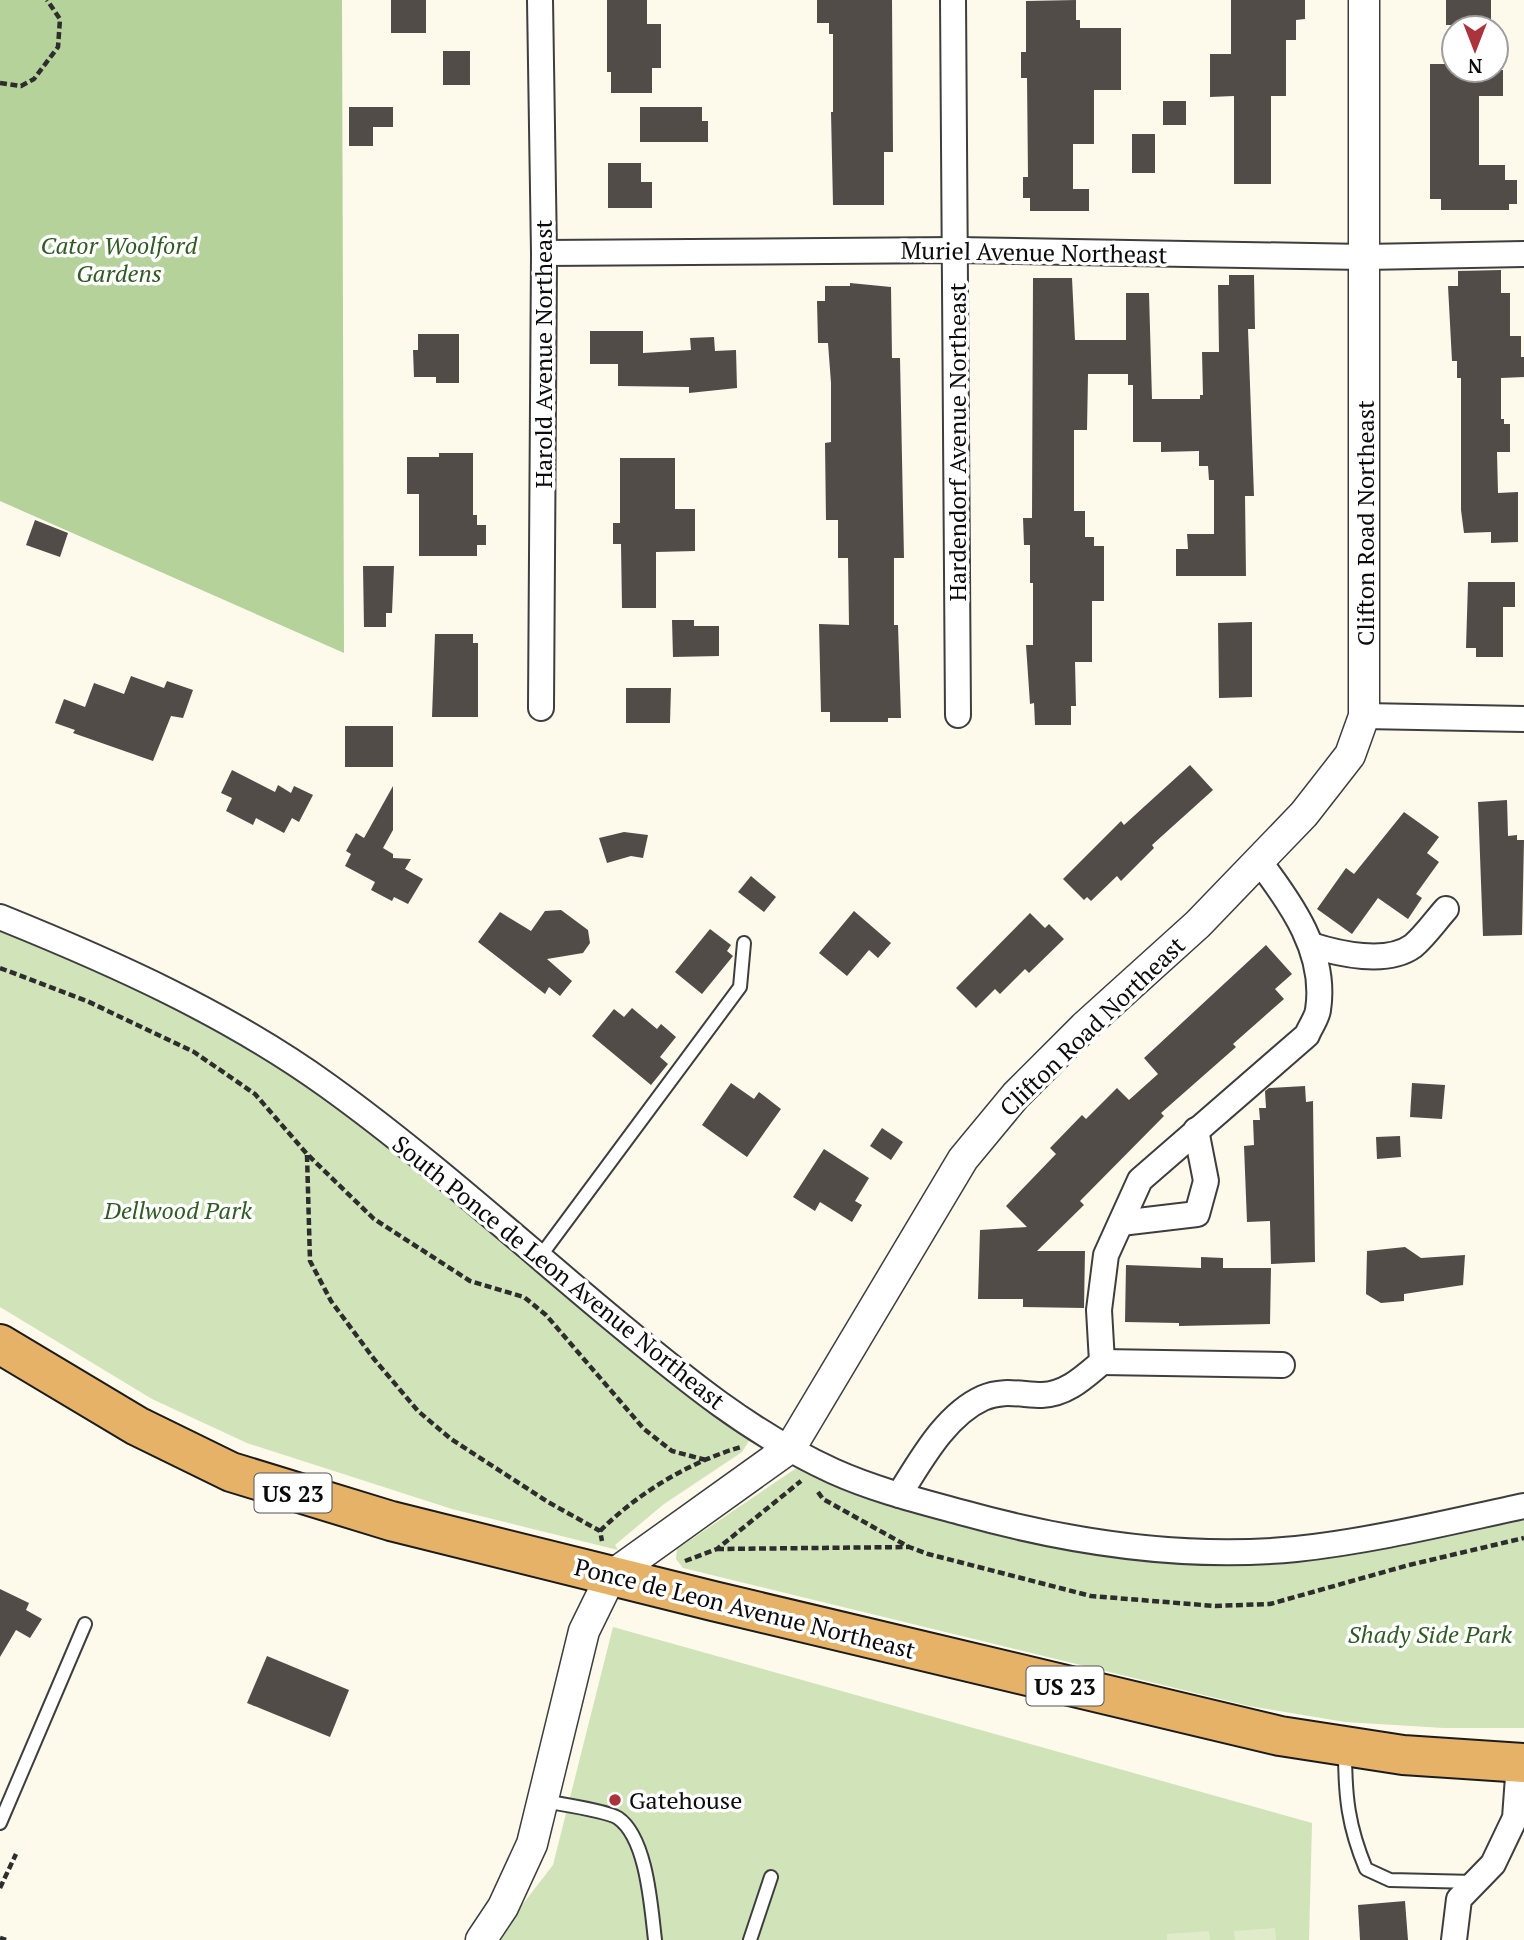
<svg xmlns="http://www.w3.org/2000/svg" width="1524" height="1940" font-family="'PT Serif',serif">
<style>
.green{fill:#d0e3b9}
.forest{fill:#b4d29a}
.pitch{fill:#e0ebca}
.building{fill:#524c49}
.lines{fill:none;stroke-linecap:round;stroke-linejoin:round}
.service-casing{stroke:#3e3e3e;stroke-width:16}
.minor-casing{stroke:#3e3e3e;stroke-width:28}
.tertiary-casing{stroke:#3e3e3e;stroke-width:33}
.trunk-casing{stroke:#1c1c1c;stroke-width:42}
.path{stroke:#2d2d2d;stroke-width:4.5;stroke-dasharray:7 3.5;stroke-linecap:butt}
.service{stroke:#fff;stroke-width:12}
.minor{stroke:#fff;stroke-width:24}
.tertiary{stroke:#fff;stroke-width:30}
.trunk{stroke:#e6b268;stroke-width:38}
.poi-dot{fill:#ab333b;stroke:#fff;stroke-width:2.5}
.labels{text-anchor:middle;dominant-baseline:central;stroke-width:7;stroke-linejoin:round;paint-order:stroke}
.shield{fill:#fff;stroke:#545454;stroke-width:2}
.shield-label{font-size:23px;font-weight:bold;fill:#0b0b0b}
.park-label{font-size:24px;font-style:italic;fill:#305b23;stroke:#fff}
.street-label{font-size:24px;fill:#0b0b0b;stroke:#fff}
.poi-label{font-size:24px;fill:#0b0b0b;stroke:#fff;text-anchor:start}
</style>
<rect width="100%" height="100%" fill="#fdf9eb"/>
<!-- green -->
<g class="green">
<polygon points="0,926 239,1035 411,1163 752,1436 742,1452 664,1504 615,1545 618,1550 452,1509 247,1443 152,1399 0,1307"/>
<path d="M 806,1465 C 824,1475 843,1487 863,1494 C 1002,1548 1168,1575 1316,1560 C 1386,1553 1456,1532 1524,1516 L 1524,1728 L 1444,1728 L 1345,1722 L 1249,1706 L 683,1568 L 676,1559 L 677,1549 L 795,1469 Z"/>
<polygon points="613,1627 1312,1823 1309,1940 495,1940 553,1865"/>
</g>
<!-- forest -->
<polygon class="forest" points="0,0 342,0 344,653 0,501"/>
<!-- pitch -->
<g class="pitch">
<polygon points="1275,1928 1276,1940 1235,1940 1234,1931"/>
<polygon points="1209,1931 1210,1940 1167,1940 1167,1934"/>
</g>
<!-- building -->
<g class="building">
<rect x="391" y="0" width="35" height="33"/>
<polygon points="607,0 647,0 647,24 661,24 661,68 652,68 652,93 611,93 611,72 607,72"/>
<polygon points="817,0 892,0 893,152 884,152 884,205 833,205 831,112 833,112 833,34 829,34 829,23 817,23"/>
<polygon points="1076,0 1076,20 1080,20 1080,28 1121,28 1121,90 1094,90 1094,144 1073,144 1073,189 1089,189 1089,211 1030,211 1030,198 1023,198 1023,177 1028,177 1027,78 1021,78 1021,52 1026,52 1026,1"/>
<polygon points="1231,0 1305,0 1305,19 1296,20 1296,40 1286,40 1286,96 1271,96 1271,184 1234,184 1234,96 1210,97 1210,54 1231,54"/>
<rect x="1446" y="0" width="45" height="25"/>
<rect x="443" y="51" width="27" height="34"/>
<polygon points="1430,64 1454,64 1454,70 1503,70 1503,96 1479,96 1479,165 1505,165 1505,180 1517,180 1517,204 1509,204 1509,210 1441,210 1441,199 1430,199"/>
<rect x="1163" y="101" width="23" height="24"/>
<polygon points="349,107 393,107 393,127 373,127 373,146 349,146"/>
<polygon points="640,107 702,107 702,121 708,121 708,142 640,142"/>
<rect x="1132" y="134" width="23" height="39"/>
<polygon points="608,163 641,163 641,182 652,182 652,208 608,208"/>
<polygon points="1501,270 1501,293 1510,293 1510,336 1521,336 1521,357 1524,357 1524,377 1501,378 1501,419 1504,419 1504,424 1510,424 1510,452 1497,452 1498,493 1518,492 1518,542 1491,543 1491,532 1464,533 1461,510 1461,378 1457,378 1457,361 1452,361 1448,286 1458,286 1458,271"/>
<polygon points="1229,275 1254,275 1255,329 1248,329 1254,496 1245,496 1246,576 1176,576 1176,549 1188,549 1187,534 1214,534 1214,480 1209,480 1208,466 1199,466 1199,451 1161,452 1161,442 1133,442 1133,385 1128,385 1128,374 1088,374 1087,430 1074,430 1074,511 1085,511 1085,537 1094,537 1094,546 1104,546 1104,601 1092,601 1092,662 1075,662 1076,706 1071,706 1071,725 1035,725 1034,703 1030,704 1026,645 1033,645 1033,583 1030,583 1030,545 1024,545 1023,518 1032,518 1033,278 1072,278 1075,340 1126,340 1126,293 1149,293 1152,399 1200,399 1200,395 1203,395 1202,352 1219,352 1218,285 1229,285"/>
<polygon points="850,283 891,287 892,358 900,358 904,558 894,558 894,625 898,625 901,718 888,718 888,722 830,722 830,712 821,712 819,624 849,625 848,558 838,558 838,520 826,520 825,443 831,442 831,383 828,343 818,343 817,301 825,301 825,286 850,286"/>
<polygon points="590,331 643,331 643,353 691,350 690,338 714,337 715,351 736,350 737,388 689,393 689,387 618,386 618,364 590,364"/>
<polygon points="418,334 459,334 459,383 436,383 436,377 414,377 413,350 418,350"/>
<polygon points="439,453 473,453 473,515 477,515 477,525 486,525 486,545 477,545 477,556 419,556 419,494 407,494 407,457 439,457"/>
<polygon points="620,458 675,458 675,509 695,509 695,551 656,552 656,608 622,608 621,544 613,544 613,523 620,523"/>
<polygon points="35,520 68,533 60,557 26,545"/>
<polygon points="363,566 394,566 392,613 386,613 386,627 364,627"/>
<polygon points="1468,582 1515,582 1515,607 1503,607 1503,657 1476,657 1476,648 1466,648"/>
<polygon points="672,620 694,620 694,626 719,626 719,656 673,657"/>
<polygon points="1252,622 1252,697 1219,698 1218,623"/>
<polygon points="435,634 473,634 473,643 478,643 478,717 432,717"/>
<polygon points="131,676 164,688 167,681 193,690 183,718 171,716 153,761 73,733 75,730 55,723 64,699 85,707 94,683 124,694"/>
<polygon points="626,688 671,688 670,723 626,723"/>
<rect x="345" y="726" width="48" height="41"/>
<polygon points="1190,765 1213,790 1152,845 1154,848 1121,881 1117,876 1091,901 1087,897 1084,900 1063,879 1121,821 1124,825"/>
<polygon points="232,770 275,792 278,785 291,793 294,786 313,795 299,822 292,818 284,833 256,818 253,825 226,811 232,798 221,793"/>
<polygon points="393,786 393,830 383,848 393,854 393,858 411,859 405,869 423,879 408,904 394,897 392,901 371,890 375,882 345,866 351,854 346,851 356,833 364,838"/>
<polygon points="1507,800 1508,836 1517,835 1517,840 1524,840 1522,935 1483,936 1478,802"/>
<polygon points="1404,812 1439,837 1427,853 1439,862 1416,894 1422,898 1408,919 1378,898 1352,934 1317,909 1346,868 1354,874"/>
<polygon points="624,832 648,835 643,858 631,856 607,863 599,838"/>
<polygon points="751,876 776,897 764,912 738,892"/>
<polygon points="561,910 588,930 590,943 583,953 547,959 572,981 560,996 549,987 545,994 478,942 500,912 531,931 545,911"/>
<polygon points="854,911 891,943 878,958 869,950 847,976 819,953"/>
<polygon points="1030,913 1045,928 1049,924 1064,939 1029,973 1025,969 1000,994 995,989 976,1008 956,988"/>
<polygon points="710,929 731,945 727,951 733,956 702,994 675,972"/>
<polygon points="1266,945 1292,974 1275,989 1284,999 1233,1044 1236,1047 1161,1113 1164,1116 1080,1201 1084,1205 1037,1251 1085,1251 1084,1308 1023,1307 1023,1299 978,1299 980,1230 1027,1227 1006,1206 1056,1154 1050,1148 1082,1115 1086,1119 1117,1088 1129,1100 1158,1074 1144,1058"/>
<polygon points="632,1008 657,1029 661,1024 676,1037 660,1057 668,1064 651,1085 592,1036 614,1009 624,1017"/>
<polygon points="731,1083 754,1099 759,1092 781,1109 747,1157 702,1125"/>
<polygon points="1412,1083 1445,1085 1442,1119 1410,1117"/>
<polygon points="1305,1086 1306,1102 1313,1101 1315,1262 1271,1264 1270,1221 1247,1222 1244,1146 1254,1145 1253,1120 1260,1120 1259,1108 1266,1108 1265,1091 1269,1088"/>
<polygon points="882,1128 903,1142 891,1160 870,1146"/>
<polygon points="1400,1136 1401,1157 1377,1159 1376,1137"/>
<polygon points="824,1149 869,1178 855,1201 862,1205 852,1222 820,1202 815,1211 793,1197"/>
<polygon points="1405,1247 1421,1258 1465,1255 1463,1285 1404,1294 1404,1301 1381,1303 1366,1294 1367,1251"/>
<polygon points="1201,1257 1223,1258 1223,1268 1271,1268 1270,1324 1179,1326 1179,1323 1125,1322 1126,1265 1201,1268"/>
<polygon points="0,1589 29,1603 26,1610 42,1619 30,1638 16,1630 0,1657"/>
<polygon points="267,1656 349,1690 330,1737 247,1703"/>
<polygon points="1405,1901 1408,1940 1360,1940 1358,1905"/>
</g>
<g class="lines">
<!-- service casing -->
<g class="service-casing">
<g id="service">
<polyline points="539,1258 740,987 744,943"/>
<path d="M 1345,1750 C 1345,1796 1348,1826 1366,1869 L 1390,1880 L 1475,1882"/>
<path d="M 544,1801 C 559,1804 608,1811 618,1818 C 647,1838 651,1907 655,1940"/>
<polyline points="0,1823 85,1624"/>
<polyline points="750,1940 771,1877"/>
</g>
</g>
<!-- minor casing -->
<g class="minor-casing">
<g id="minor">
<polyline points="540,0 544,253 541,708"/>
<polyline points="953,0 958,715"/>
<polyline points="544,253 956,250 1365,257 1524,254"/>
<polyline points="1364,716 1524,719"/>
<path d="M 0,917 C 114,963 228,1014 328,1086 C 428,1158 520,1242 614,1320 C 684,1378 750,1433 833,1471 C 875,1490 920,1501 964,1513 C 1072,1543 1183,1560 1296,1549 C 1372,1541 1449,1522 1524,1506"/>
<path d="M 1311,945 C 1339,954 1387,965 1413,946 C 1425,936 1436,920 1446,909"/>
<polyline points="1121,1223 1197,1214 1206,1181 1196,1130"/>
<polyline points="1102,1362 1282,1365"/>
<path d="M 899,1495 C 920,1462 945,1415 983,1398 C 1003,1389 1022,1395 1042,1395 C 1067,1394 1084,1377 1102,1362 L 1099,1310 L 1106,1255 L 1140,1180 L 1307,1035 C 1310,1027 1317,1018 1318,1010 C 1327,953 1291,903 1259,861"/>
<polyline points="1454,1940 1459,1899 1493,1864 1515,1818 1519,1763"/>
</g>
</g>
<!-- tertiary casing -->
<g class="tertiary-casing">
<polyline id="tertiary" points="481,1940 503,1907 532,1844 584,1631 611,1576 791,1447 963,1159 1016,1095 1084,1027 1198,924 1304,814 1350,755 1364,716 1364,0"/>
</g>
<!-- trunk casing -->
<g class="trunk-casing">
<polyline id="trunk" points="0,1344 137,1426 231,1472 391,1521 713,1601 1280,1736 1403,1755 1524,1763"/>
</g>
<!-- path -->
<g class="path">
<polyline points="0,83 21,86 34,79 58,47 60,19 47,0"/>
<polyline points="0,968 87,1001 194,1052 255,1094 307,1154 374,1219 470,1281 524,1297 546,1315 644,1429 672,1451 706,1460"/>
<polyline points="307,1155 310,1261 331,1301 374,1359 418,1411 451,1439 548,1502 600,1531 602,1541"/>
<polyline points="818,1492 823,1499 909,1547 928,1554 1091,1596 1215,1606 1270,1604 1409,1565 1524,1538"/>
<path d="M 600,1531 C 638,1493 689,1462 741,1447"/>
<polyline points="717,1549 908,1547"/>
<polyline points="685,1561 717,1549 801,1481"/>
<polyline points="0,1888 16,1854"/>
<polyline points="0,1938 6,1940"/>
</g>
<!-- service -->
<use href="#service" class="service"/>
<!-- minor -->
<use href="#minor" class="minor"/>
<!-- tertiary -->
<use href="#tertiary" class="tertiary"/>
<!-- trunk -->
<use href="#trunk" class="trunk"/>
</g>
<!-- markers -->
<circle class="poi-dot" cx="615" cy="1800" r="7"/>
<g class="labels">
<!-- shield labels -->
<g class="shield">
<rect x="254.5" y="1473.5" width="77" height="39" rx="5"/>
<rect x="1026.5" y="1666.5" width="77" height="39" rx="5"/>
</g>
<g class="shield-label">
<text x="293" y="1493">US 23</text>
<text x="1065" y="1686">US 23</text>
</g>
<!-- park labels -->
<g class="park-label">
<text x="119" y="245">Cator Woolford<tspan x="119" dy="28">Gardens</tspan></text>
<text x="178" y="1210">Dellwood Park</text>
<text x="1430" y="1634">Shady Side Park</text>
</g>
<!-- street labels -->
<g class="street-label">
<text transform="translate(1034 252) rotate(1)">Muriel Avenue Northeast</text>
<text transform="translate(543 354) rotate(-90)">Harold Avenue Northeast</text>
<text transform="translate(957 442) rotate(-90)">Hardendorf Avenue Northeast</text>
<text transform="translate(1365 523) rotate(-90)">Clifton Road Northeast</text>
<text transform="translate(1092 1026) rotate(-44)">Clifton Road Northeast</text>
<text transform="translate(559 1272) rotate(39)">South Ponce de Leon Avenue Northeast</text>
<text transform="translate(745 1608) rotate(14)">Ponce de Leon Avenue Northeast</text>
</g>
<!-- poi labels -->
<g class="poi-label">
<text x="629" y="1800">Gatehouse</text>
</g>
</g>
<!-- north arrow -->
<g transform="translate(1475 49) rotate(180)"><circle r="33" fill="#ffffff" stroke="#9d9d9d" stroke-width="2"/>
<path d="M0-5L12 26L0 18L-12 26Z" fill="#ab333b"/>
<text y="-10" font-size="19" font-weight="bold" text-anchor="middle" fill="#0b0b0b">N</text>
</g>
</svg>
